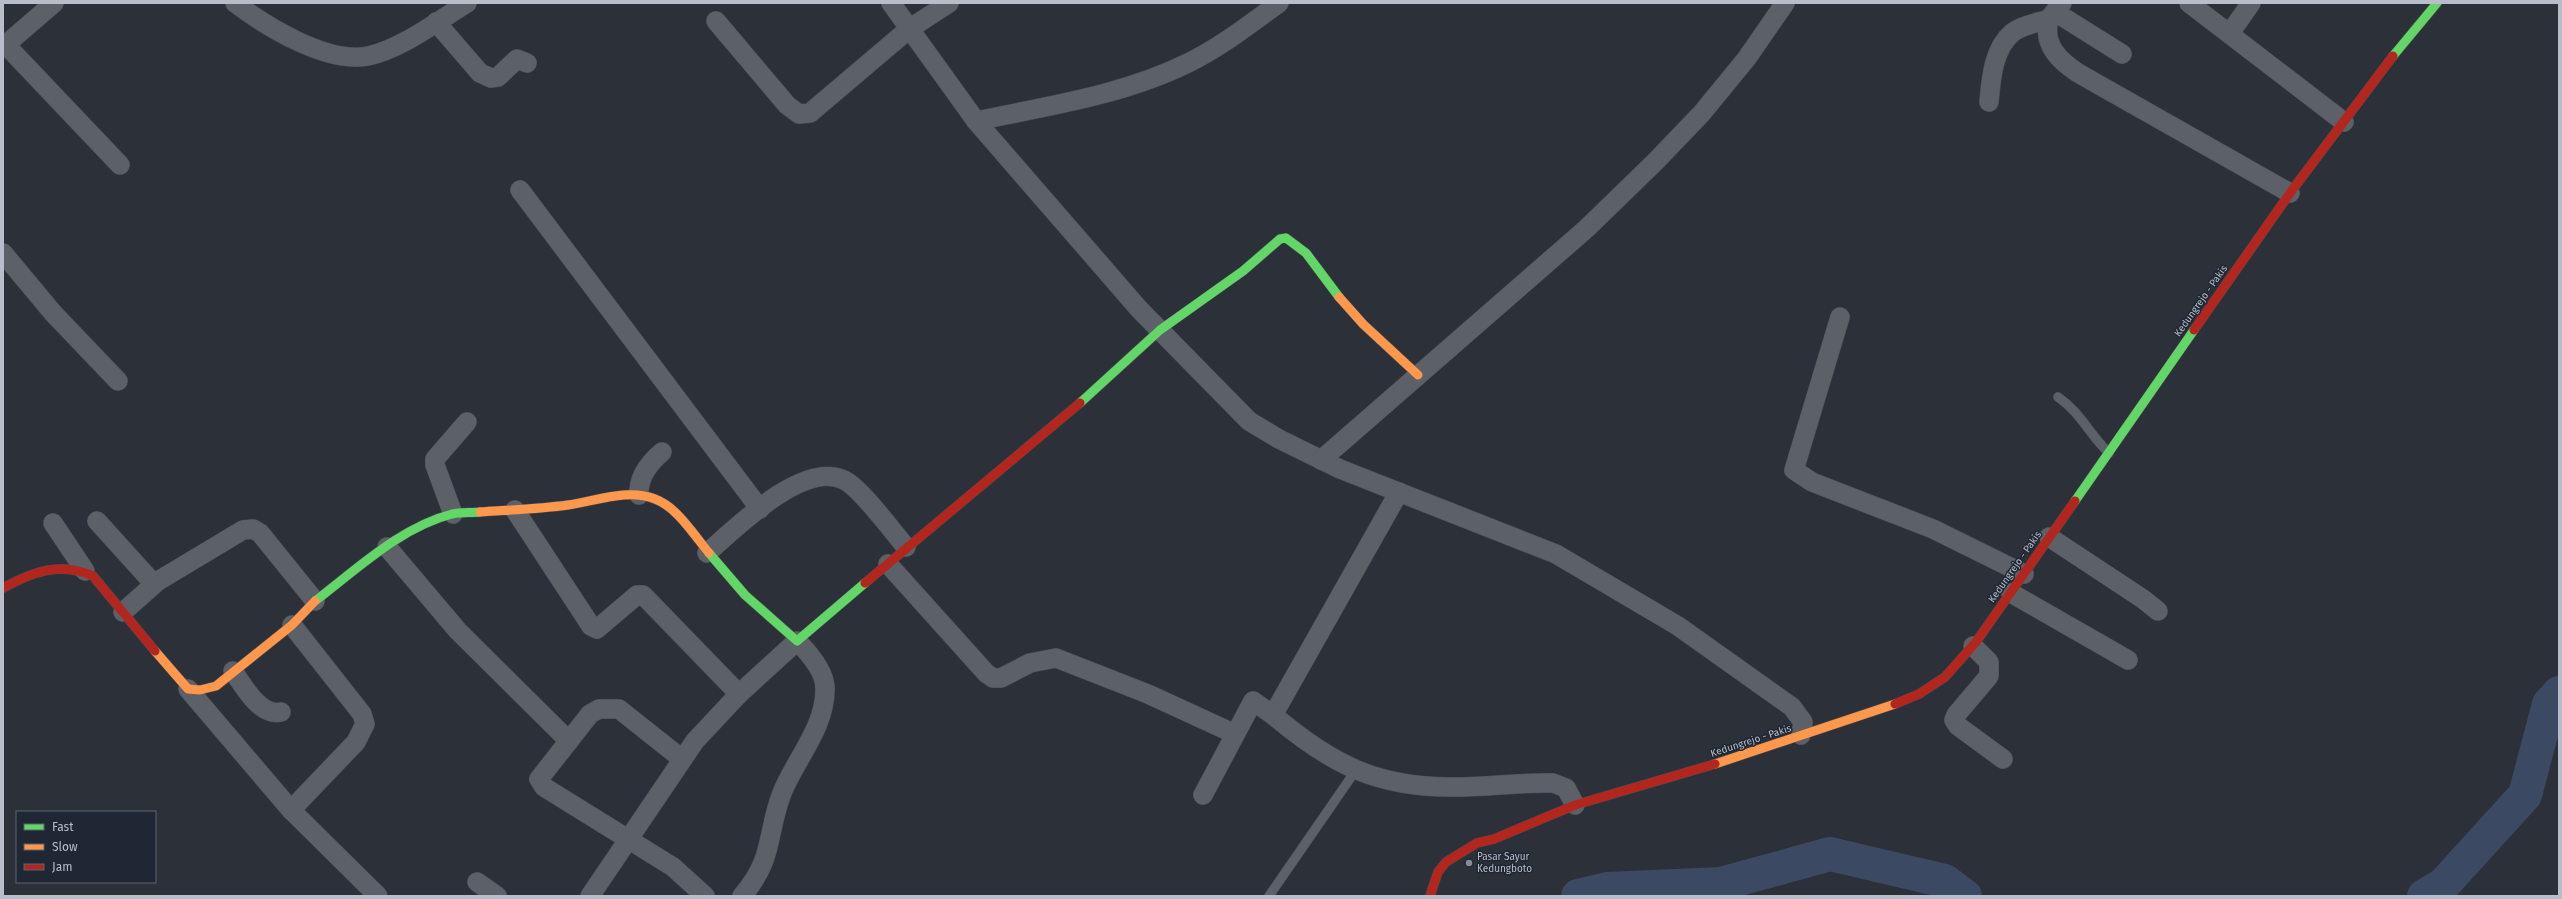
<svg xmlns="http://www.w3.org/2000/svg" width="2562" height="899" font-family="'Fira Sans',sans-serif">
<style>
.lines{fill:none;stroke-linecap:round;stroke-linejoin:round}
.river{stroke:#3b4a62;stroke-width:34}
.lane-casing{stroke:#4a4d54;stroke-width:10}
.street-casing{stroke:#4a4d54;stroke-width:20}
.fast-casing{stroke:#4a4d54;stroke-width:10}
.slow-casing{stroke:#4a4d54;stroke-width:10}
.jam-casing{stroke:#4a4d54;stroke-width:10}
.lane{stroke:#5c6067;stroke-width:9}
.street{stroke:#5c6067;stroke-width:19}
.fast{stroke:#63d668;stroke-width:9}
.slow{stroke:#ff974d;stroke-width:9}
.jam{stroke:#b3261e;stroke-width:9}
.poi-dot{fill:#868c97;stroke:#1f2734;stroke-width:1.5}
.labels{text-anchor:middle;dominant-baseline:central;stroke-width:3;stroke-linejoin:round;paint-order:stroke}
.street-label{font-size:10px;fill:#b7bdc9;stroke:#1f2734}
.poi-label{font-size:10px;fill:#b7bdc9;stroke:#1f2734;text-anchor:start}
</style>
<rect width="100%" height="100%" fill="#2c3139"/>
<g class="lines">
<!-- river -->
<g class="river">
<polyline points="1578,896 1607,889 1721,884 1830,854 1945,881 1965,896"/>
<polyline points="2424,896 2444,884 2525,795 2549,704 2559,693"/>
</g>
<!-- lane casing -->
<g class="lane-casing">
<g id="lane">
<path d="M 2058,397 C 2082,414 2088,433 2109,453"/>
<polyline points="1269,896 1356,770"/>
</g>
</g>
<!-- street casing -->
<g class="street-casing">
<g id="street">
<path d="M 235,3 C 267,27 327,64 368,56 C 401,49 438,21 467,3"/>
<polyline points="891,3 976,121 1139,309 1249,421 1279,439 1340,469 1556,554 1678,626 1792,707 1803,722 1801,735"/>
<path d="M 2062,3 C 2058,8 2051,15 2049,20 C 2042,45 2060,61 2078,73 L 2290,193"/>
<polyline points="2189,3 2344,122"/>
<polyline points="2055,12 2122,54"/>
<polyline points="716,21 787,105 799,114 810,113 909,29 949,3"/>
<polyline points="436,22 480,73 491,78 498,77 517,59 527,63"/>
<polyline points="2230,33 2251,3"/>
<polyline points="6,45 120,165"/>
<polyline points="3,47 54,3"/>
<path d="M 1989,102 C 1991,80 1993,49 2012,33 C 2022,25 2037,23 2049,19"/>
<path d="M 976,121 C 1048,106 1124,95 1190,62 C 1222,46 1250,24 1279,3"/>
<polyline points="520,190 760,509"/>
<polyline points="3,253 53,313 118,381"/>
<polyline points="1840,317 1794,470 1812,482 1933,529 2024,574"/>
<polyline points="1321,460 1586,229 1655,162 1702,113 1747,58 1785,3"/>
<path d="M 1399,492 L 1273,715 C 1331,764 1377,788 1455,787 C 1488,787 1520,782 1553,783 L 1566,788 L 1575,805"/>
<path d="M 639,495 C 638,477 649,463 662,452"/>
<polyline points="515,510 591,626 597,629 637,595 643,595 739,694"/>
<polyline points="453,514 435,465 435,459 467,422"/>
<polyline points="97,521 154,584"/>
<polyline points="53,523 85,571"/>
<polyline points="2049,537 2143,599 2158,611"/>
<polyline points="387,547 458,631 569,741"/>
<path d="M 707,553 C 736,528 803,460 844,480 C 861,488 892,531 906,547"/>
<polyline points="888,564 986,673 993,678 1001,678 1030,663 1056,658 1148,694 1235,734"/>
<polyline points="2011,593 2128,660"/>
<polyline points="123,612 158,581 243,530 253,529 260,533 315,601"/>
<polyline points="1973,646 1989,662 1989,676 1956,715 1954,720 1958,726 2003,759"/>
<path d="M 233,671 C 243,685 260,717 281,712"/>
<polyline points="188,689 291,810 378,896"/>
<polyline points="682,759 619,709 599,709 590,714 539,779 544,787 673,867 705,896"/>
<polyline points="1203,795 1253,701 1273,715"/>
<polyline points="291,810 356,742 365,724 362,714 292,625"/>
<polyline points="477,882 497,896"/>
<path d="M 590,896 L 695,741 L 739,694 L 797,641 C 809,653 826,672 825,690 C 825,728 795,760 782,793 C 766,834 775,858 742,896"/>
</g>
</g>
<!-- fast casing -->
<g class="fast-casing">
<g id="fast">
<polyline points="2393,56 2437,3"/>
<polyline points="1080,403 1160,330 1243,271 1280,239 1286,238 1306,253 1339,297"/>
<polyline points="2075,501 2194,330"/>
<polyline points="709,553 745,595 797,641 865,583"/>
<path d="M 315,601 C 357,569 401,527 452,514 C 461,512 471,513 480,512"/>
</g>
</g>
<!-- slow casing -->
<g class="slow-casing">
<g id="slow">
<polyline points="1339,297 1363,324 1418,375"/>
<path d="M 480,512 C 509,510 539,509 568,505 C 596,501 628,488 655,499 C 677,507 694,535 709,553"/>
<polyline points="155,651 188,689 200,690 216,686 292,625 315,601"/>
<polyline points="1715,764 1895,704"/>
</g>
</g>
<!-- jam casing -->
<g class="jam-casing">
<g id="jam">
<polyline points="2194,330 2290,193 2393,56"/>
<polyline points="865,583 1080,403"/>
<path d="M 3,588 C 32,572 61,561 93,576 L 155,651"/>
<polyline points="1895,704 1919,694 1945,677 1976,642 2075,501"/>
<polyline points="1430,896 1438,872 1446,862 1477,843 1494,839 1575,805 1715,764"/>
</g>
</g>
<!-- lane -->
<use href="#lane" class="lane"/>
<!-- street -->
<use href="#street" class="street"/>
<!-- fast -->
<use href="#fast" class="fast"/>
<!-- slow -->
<use href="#slow" class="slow"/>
<!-- jam -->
<use href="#jam" class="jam"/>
</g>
<!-- markers -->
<circle class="poi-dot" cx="1469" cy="863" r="4"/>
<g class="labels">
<!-- street labels -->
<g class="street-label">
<text transform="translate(2201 301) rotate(-55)">Kedungrejo - Pakis</text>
<text transform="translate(2015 567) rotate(-55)">Kedungrejo - Pakis</text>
<text transform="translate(1751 741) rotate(-18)">Kedungrejo - Pakis</text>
</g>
<!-- poi labels -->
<g class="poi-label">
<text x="1477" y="857">Pasar Sayur<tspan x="1477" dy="12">Kedungboto</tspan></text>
</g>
</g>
<!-- border -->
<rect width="2562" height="899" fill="none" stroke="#b7bdc9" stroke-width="8"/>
<!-- legend -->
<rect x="16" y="811" width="140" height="72" fill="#1f2734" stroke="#5c6370"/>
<rect x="24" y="824" width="20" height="6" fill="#63d668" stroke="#5c6370"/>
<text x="52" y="831" font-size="12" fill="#b7bdc9">Fast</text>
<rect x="24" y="844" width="20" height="6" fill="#ff974d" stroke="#5c6370"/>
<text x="52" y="851" font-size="12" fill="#b7bdc9">Slow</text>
<rect x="24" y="864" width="20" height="6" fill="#b3261e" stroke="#5c6370"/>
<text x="52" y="871" font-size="12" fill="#b7bdc9">Jam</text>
</svg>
